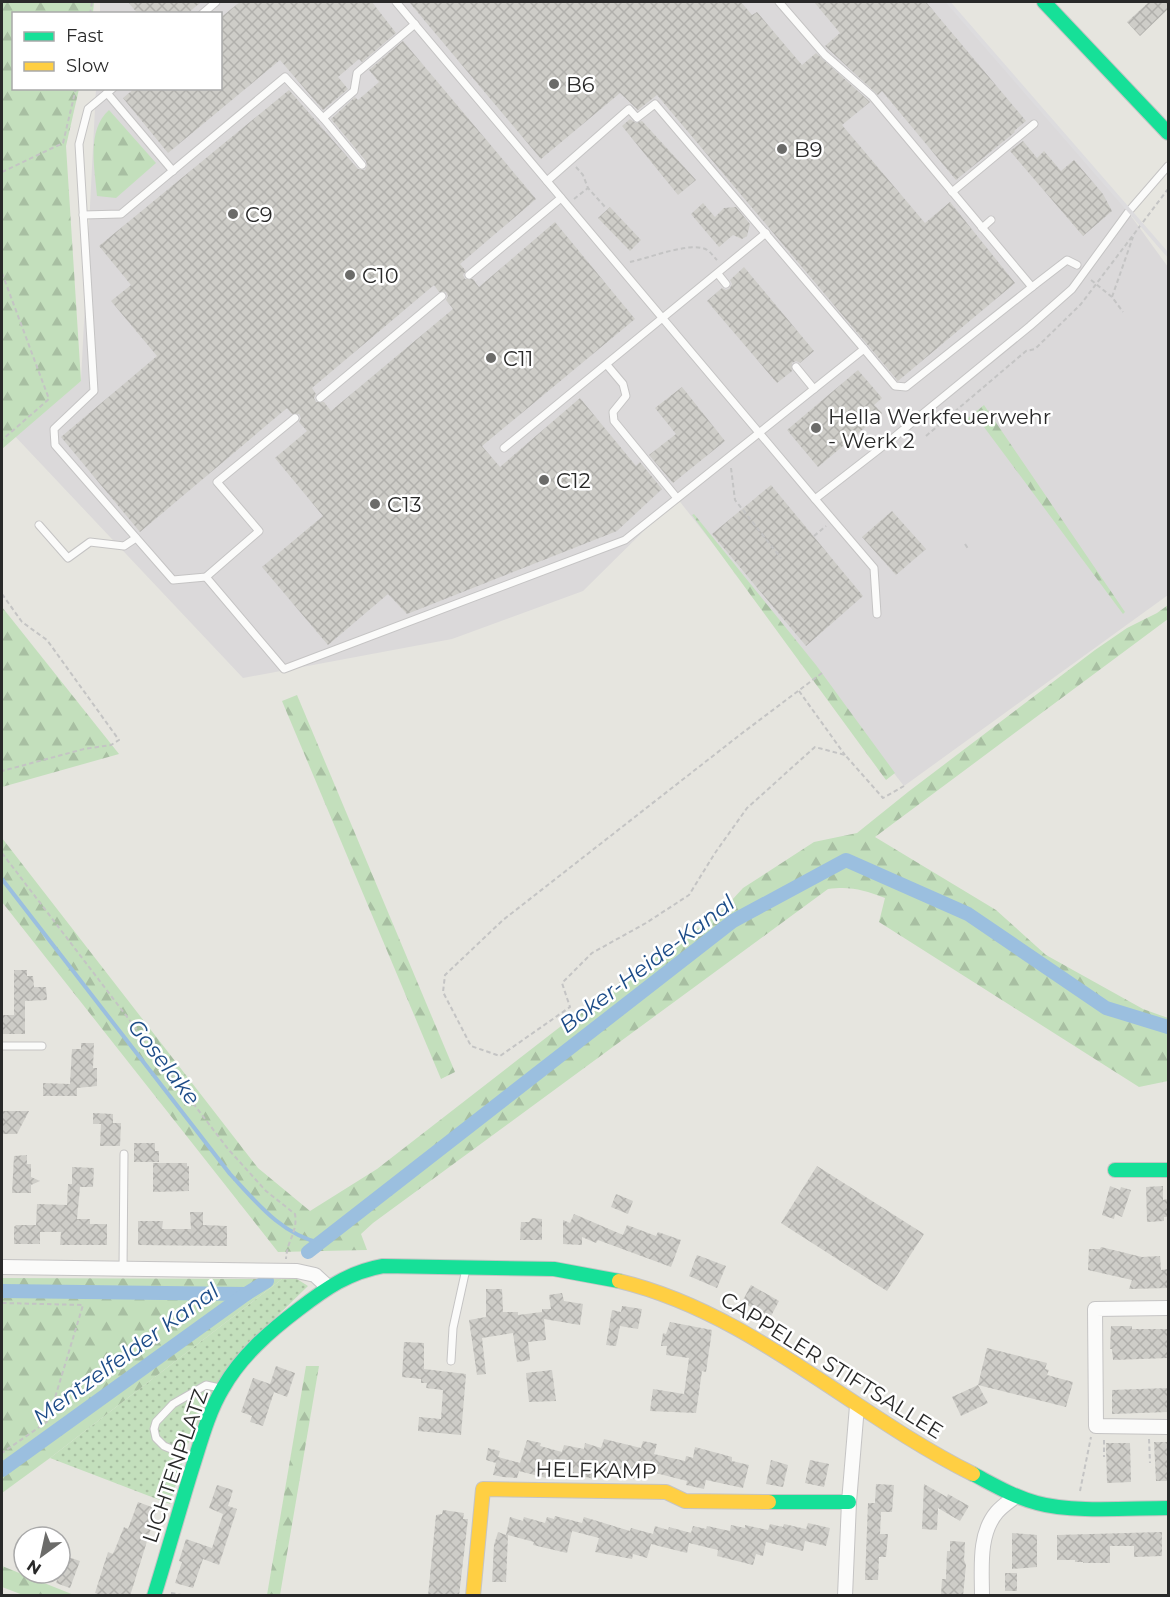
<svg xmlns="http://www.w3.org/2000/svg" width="1170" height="1597" font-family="Montserrat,sans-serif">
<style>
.industrial{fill:#dbd9da}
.grass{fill:url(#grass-dots)}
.forest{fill:url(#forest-firs)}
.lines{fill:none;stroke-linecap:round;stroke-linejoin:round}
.stream{stroke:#9bbfdf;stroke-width:4}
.canal{stroke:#9bbfdf;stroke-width:14}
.building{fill:url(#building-cross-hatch);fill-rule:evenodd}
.lane-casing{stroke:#c5c4c4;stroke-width:9}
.street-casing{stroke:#c5c4c4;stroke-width:16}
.fast-casing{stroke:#c5c4c4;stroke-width:16}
.slow-casing{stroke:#c5c4c4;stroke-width:16}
.path{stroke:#c4c4c4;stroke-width:2;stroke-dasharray:4.5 3;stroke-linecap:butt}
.lane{stroke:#fbfbfa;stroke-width:7}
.street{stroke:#fbfbfa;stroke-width:14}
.fast{stroke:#16e098;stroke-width:14}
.slow{stroke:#ffcf43;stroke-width:14}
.rail{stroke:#dddcde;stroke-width:4}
.poi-dot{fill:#6b6b69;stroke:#fff;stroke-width:2}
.labels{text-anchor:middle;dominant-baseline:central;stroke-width:5;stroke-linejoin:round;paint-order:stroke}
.poi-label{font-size:21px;fill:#292929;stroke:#fff;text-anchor:start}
.street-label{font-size:21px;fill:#292929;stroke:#fff}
.water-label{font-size:22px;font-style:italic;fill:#1d4c88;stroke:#fff}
</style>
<defs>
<pattern id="grass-dots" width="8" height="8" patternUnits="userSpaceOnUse" patternTransform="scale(1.5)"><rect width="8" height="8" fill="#c3dfbc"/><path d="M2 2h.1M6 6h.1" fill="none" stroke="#a8bfa2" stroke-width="1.8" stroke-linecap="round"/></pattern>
<pattern id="forest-firs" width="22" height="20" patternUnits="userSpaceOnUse" patternTransform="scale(1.5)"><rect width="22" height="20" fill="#c3dfbc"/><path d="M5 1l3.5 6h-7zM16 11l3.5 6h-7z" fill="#a8bfa2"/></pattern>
<pattern id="building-cross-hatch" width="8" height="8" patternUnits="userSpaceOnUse" patternTransform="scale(1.5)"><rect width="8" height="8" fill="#cecdc8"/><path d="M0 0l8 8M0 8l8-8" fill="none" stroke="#b1b0ac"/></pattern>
</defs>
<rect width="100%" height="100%" fill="#e6e5df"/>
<!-- industrial -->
<polygon class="industrial" points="100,2 948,2 1118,198 1168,267 1168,595 904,786 677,498 583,591 452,639 243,678 11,432 81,381 96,89 220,88 220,14 100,13"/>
<!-- grass -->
<polygon class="grass" points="282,1279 297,1279 308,1286 270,1323 198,1423 188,1444 170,1504 50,1458"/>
<!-- forest -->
<g class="forest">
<polygon points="2,2 94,2 93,13 14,14 14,88 79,89 66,146 81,381 2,449"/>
<path d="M 109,110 L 156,163 L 116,198 L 97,196 C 95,168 86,131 109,110 Z"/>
<polygon points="984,405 1125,612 1123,614 978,419 967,426 963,422"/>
<polygon points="694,514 816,665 895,773 886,780 692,515"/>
<path d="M 1168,605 L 1168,619 L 875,837 L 996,910 L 1046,955 L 1143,1009 L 1168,1018 L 1168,1081 L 1139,1087 L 879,922 L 885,898 C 863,890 852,886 828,889 L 373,1223 L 361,1234 L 367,1250 L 278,1252 L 2,902 L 2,838 L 258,1168 L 310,1211 L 377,1169 L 596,999 L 720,913 L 743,888 L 814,842 L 857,833 L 908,792 L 1095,650 L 1127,628 L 1157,613 Z"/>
<polygon points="2,607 119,754 2,787"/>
<polygon points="297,695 455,1072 441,1079 282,701"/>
<polygon points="2,1278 282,1279 50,1458 2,1493"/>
<polygon points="306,1366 319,1366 280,1595 267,1595"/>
<polygon points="2,1566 74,1595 23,1595 2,1587"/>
</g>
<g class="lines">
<!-- stream -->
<path class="stream" d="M 2,879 L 230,1174 C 256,1202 282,1235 321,1243"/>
<!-- canal -->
<g class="canal">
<polyline points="308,1252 733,921 846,860 968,914 1106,1008 1168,1027"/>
<polyline points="2,1291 246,1294 267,1281"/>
<polyline points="2,1470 246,1294"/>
</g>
</g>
<!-- building -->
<g class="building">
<polygon points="128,2 201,2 187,14 138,14"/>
<polygon points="240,2 372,2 396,33 362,62 359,59 338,77 348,89 323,110 280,60 168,153 123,98 135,88 220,88 220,18"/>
<polygon points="409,2 741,2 752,15 757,12 802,65 816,53 870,102 842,125 925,223 950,202 1015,283 898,381 657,95 638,110 620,93 541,159"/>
<polygon points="814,2 926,2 1026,121 1014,131 1015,132 956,180 882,91 878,95 825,46 840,33"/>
<polygon points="1149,2 1168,2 1168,9 1140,36 1127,22"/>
<path d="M 403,41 L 536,199 L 460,264 L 466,271 L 463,275 L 465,279 L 473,279 L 479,287 L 555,222 L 635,319 L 482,446 L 500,467 L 580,398 L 636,466 L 640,462 L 662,489 L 617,531 L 407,614 L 388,594 L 328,645 L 262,567 L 323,516 L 275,458 L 307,431 L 299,422 L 301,418 L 299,414 L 292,414 L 287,408 L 140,532 L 61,437 L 157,356 L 111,301 L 131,285 L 99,246 L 289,90 L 358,169 L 365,170 L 367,166 L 366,161 L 331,119 L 355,97 L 358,100 L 379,82 L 369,70 ZM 434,285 L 439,292 L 446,292 L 448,296 L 446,300 L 453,309 L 331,411 L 324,402 L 316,402 L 314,398 L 316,394 L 312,388 Z"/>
<polygon points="630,119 636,123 642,121 696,180 678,195 622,126"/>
<polygon points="1023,141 1037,158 1044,151 1061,171 1074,160 1103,194 1112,211 1083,236 1010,151"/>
<polygon points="703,203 715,217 724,208 736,207 750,224 747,236 742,239 733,235 719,247 691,214"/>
<polygon points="610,207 641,240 630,251 598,218"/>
<polygon points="744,267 814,351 800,363 796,361 792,363 792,371 777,383 707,301 722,288 726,290 730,288 732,284 730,280"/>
<polygon points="858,370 882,398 874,405 882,413 818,467 787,430"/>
<polygon points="682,387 725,441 673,483 649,455 676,434 655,408"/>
<polygon points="771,485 863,596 806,646 712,534"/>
<polygon points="892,511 926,549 896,575 862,537"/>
<polygon points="14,970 27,970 27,976 33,976 34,987 46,987 47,1000 25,1001 25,1034 3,1034 2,1015 14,1015"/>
<polygon points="81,1043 94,1043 93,1068 97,1068 97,1086 77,1088 77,1096 43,1096 43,1083 70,1084 72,1049 81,1049"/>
<polygon points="3,1111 29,1111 17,1134 3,1134"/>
<polygon points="93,1113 113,1114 113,1123 121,1123 120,1146 100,1146 101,1124 93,1124"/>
<polygon points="134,1143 155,1143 155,1151 159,1151 159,1162 134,1162"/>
<polygon points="27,1155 27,1164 31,1164 31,1177 40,1181 31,1185 31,1193 12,1193 14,1156"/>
<polygon points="153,1163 187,1163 187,1166 189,1166 189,1191 153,1192"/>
<polygon points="817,1166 924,1234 887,1291 781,1223"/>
<polygon points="72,1167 94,1168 93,1187 80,1187 77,1219 90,1219 90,1224 107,1224 107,1245 60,1245 61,1232 40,1232 40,1244 14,1244 14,1227 16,1225 36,1225 37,1204 67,1205 68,1184 72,1184"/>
<polygon points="1110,1186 1120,1190 1121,1187 1131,1190 1122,1217 1115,1214 1114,1219 1102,1215"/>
<polygon points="1163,1186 1163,1200 1168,1199 1168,1217 1164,1217 1164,1221 1147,1222 1146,1187"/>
<polygon points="616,1194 633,1201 628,1214 611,1207"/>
<polygon points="190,1212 203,1212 203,1225 227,1226 227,1246 138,1245 138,1221 163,1221 162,1229 191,1229"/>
<polygon points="574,1214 623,1235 627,1225 656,1236 658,1232 681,1240 671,1267 598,1240 596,1243 582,1237 582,1245 563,1244 563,1220 570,1223"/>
<polygon points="532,1218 542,1219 542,1240 520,1240 521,1222 529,1222"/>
<polygon points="1101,1247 1142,1257 1160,1256 1161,1270 1168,1269 1168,1288 1129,1289 1132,1280 1088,1270 1089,1249 1100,1249"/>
<polygon points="697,1255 726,1266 717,1288 689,1276"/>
<polygon points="751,1285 779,1301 770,1318 742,1302"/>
<polygon points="486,1289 502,1289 503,1312 518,1312 518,1315 542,1312 542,1309 551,1309 549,1295 562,1293 564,1301 583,1304 580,1325 544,1319 546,1340 528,1342 530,1360 517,1362 513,1333 482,1338 486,1374 477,1375 469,1320 486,1317"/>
<polygon points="622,1306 642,1309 638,1329 620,1326 616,1346 606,1345 612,1310 621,1312"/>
<polygon points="670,1322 712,1330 706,1372 702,1371 696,1413 650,1411 653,1389 684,1394 689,1358 666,1355 667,1346 661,1346 663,1333 666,1334"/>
<polygon points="1111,1326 1132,1326 1132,1329 1168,1329 1168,1358 1113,1360 1112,1349 1110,1349"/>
<polygon points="404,1342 424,1343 424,1369 466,1374 461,1435 418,1431 419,1417 441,1419 443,1390 426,1388 427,1383 421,1383 421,1379 402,1377"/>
<polygon points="987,1348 1047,1363 1045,1369 1049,1370 1047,1375 1073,1382 1066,1407 978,1385 988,1403 961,1416 952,1397 978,1385"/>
<polygon points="276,1366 295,1373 287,1397 274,1392 263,1426 250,1422 252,1416 241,1412 253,1378 270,1384"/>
<polygon points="552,1370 556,1401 529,1402 526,1373"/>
<polygon points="1168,1388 1168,1412 1112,1414 1112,1390"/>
<polygon points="604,1439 641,1448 643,1441 657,1444 654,1454 685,1461 686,1456 693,1458 695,1447 732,1457 732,1461 749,1465 743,1488 706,1480 704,1489 686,1485 687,1481 636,1468 634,1479 597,1469 594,1479 558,1470 556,1478 546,1478 519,1471 517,1478 503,1477 493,1475 496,1463 486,1460 488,1448 500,1451 498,1457 520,1463 527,1440 541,1443 540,1446 562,1452 564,1445 584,1449 585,1443 601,1448"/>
<polygon points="1154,1442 1168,1442 1168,1481 1156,1481"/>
<polygon points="1106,1443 1130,1443 1131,1482 1107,1483"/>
<polygon points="771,1460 788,1465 783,1487 766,1484"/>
<polygon points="810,1460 829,1464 824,1487 805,1483"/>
<polygon points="876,1484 894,1485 892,1512 881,1512 880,1534 888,1534 886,1557 879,1557 878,1580 865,1580 868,1503 875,1503"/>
<polygon points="924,1484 947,1497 948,1494 969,1506 960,1521 938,1508 937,1530 922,1529"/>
<polygon points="217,1485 233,1490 228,1506 237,1509 219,1565 203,1559 193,1588 175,1583 182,1562 179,1561 186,1539 212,1548 223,1514 209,1508"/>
<polygon points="138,1502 157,1509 130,1596 103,1596 95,1593 108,1552 113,1554 124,1527 128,1529"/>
<polygon points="443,1510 464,1513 463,1519 468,1519 459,1596 428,1596 436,1515 442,1514"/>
<polygon points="555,1516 582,1523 584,1517 630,1531 631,1528 653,1534 655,1526 668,1530 669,1527 691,1533 693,1526 706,1529 707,1526 730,1531 731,1525 745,1528 745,1525 768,1530 770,1524 783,1527 784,1524 806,1529 808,1523 830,1528 826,1546 805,1541 803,1551 766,1542 763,1556 756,1554 753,1565 717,1556 718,1550 689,1543 687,1553 651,1544 647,1558 633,1554 632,1559 595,1552 599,1538 572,1531 567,1553 533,1545 534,1542 508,1535 506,1582 492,1582 494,1545 498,1532 506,1535 510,1517 523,1521 524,1517 545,1523 547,1517 554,1519"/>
<polygon points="1162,1532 1162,1556 1134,1557 1134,1546 1110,1546 1110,1563 1083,1563 1083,1562 1075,1562 1075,1560 1057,1560 1057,1535"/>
<polygon points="1012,1533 1037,1535 1037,1567 1012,1569"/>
<polygon points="950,1541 965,1542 964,1560 966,1565 963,1596 941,1596 942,1579 946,1579 947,1551 950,1551"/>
<polygon points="65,1556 80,1561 70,1588 56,1583"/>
<rect x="1005" y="1573" width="12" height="18"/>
</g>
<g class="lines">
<!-- lane casing -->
<g class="lane-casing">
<g id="lane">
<polyline points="396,2 815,499 887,443 1030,326 1072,289 1129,211 1168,166"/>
<polyline points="202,14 216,2"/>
<polyline points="113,88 88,109 79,144 94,391 54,429 55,445 173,580 206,577 259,531 217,482 295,418"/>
<polyline points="107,93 173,171"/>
<polyline points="362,165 323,118 354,91 357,73 415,24"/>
<polyline points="547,181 629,109 637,118 655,104 864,349"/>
<polyline points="952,192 1034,124"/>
<polyline points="83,215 121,214 285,77 323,118"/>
<polyline points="982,228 991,220"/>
<polyline points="718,274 726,284"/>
<polyline points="469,275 561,198"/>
<polyline points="1032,287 1067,260 1077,265"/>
<polyline points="607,365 623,384 626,396 613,412 614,421 677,498"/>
<polyline points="796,367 814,389"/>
<polyline points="320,398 442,296"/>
<polyline points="504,448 766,233"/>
<polyline points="815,499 874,568 877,614"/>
<polyline points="39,525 68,558 90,542 124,546 136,538"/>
<polyline points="206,577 284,669 625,540 864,349 895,386 906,387 1032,287 872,96 825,55 779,2"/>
<polyline points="2,1046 42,1046"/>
<polyline points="123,1269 124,1154"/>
<polyline points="451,1361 453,1328 466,1269"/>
<polyline points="193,1458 164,1446 156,1438 154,1429 156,1422 173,1404 206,1385 220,1388"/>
</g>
</g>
<!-- street casing -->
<g class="street-casing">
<g id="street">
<polyline points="2,1267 297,1271 315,1275 328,1287"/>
<polyline points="1168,1308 1095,1309 1096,1426 1168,1427"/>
<polyline points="845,1596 849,1502 857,1406"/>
<path d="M 982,1596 C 982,1568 978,1534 997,1512 C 1002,1506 1010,1501 1016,1496"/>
</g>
</g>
<!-- fast casing -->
<g class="fast-casing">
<g id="fast">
<polyline points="1044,2 1168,133"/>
<polyline points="1115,1170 1168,1170"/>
<path d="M 973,1474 C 994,1485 1014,1497 1037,1503 C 1072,1513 1131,1508 1168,1508"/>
<polyline points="769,1502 849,1502"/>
<path d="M 154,1596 C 167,1554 179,1511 192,1469 C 201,1441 208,1413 223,1388 C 241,1356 270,1331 299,1309 C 325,1289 349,1272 383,1266 L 554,1269 L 619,1281"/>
</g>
</g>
<!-- slow casing -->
<g class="slow-casing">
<g id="slow">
<path d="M 619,1281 C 752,1313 852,1414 973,1474"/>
<polyline points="473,1596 483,1489 666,1492 685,1501 769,1502"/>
</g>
</g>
<!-- path -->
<g class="path">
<polyline points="90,14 92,2"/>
<polyline points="576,167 583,175 588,188 606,208"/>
<polyline points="2,172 63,143 76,88"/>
<polyline points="574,199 588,188"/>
<path d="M 630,262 C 649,258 683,244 702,248 C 709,249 712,255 717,260"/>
<polyline points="2,273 49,399 2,440"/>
<polyline points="1091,280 1112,297 1123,312"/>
<polyline points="1112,297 1133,237"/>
<polyline points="926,436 1026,351 1035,349 1081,304 1168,189"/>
<polyline points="731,468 735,500 781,558"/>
<polyline points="814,536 826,526"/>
<polyline points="965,544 969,550"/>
<polyline points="2,594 22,622 47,640 119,740 111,745 84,749 2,771"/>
<polyline points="822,673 741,734 503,920 445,975 443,992 471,1046 500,1056 570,1007 562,983 592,953 646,923 689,895 715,853 747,808 815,747 845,755 883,798 904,786"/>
<polyline points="799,691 845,755"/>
<path d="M 2,853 L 228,1149 L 266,1191 L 295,1214 C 298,1232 287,1240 286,1259"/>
<polyline points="2,1303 83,1305 48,1421 2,1453"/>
<polyline points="1149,1439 1150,1463"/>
<polyline points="1104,1440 1104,1457"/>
<polyline points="1080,1491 1091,1437"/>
<polyline points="171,1593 187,1596"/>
</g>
<!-- lane -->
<use href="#lane" class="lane"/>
<!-- street -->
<use href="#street" class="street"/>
<!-- fast -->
<use href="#fast" class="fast"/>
<!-- slow -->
<use href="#slow" class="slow"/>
<!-- rail -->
<polyline class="rail" points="948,2 1168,255"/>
</g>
<!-- markers -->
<g class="poi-dot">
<circle cx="554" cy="84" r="6"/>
<circle cx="782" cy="149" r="6"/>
<circle cx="233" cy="214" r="6"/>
<circle cx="350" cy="275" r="6"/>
<circle cx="491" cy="358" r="6"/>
<circle cx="816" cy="428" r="6"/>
<circle cx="544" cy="480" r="6"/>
<circle cx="375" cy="504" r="6"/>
</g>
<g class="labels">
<!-- poi labels -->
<g class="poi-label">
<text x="566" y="84">B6</text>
<text x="794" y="149">B9</text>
<text x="245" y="214">C9</text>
<text x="362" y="275">C10</text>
<text x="503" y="358">C11</text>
<text x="828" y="416">Hella Werkfeuerwehr<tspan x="828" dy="24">- Werk 2</tspan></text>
<text x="556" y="480">C12</text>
<text x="387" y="504">C13</text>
</g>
<!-- street labels -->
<g class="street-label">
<text transform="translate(832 1365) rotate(32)">CAPPELER STIFTSALLEE</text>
<text transform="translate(175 1466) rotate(-71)">LICHTENPLATZ</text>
<text transform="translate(596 1470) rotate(1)">HELFKAMP</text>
</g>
<!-- water labels -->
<g class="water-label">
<text transform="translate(647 964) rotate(-37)">Boker-Heide-Kanal</text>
<text transform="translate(164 1062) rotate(52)">Goselake</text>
<text transform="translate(126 1354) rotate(-36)">Mentzelfelder Kanal</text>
</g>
</g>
<!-- border -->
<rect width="1170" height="1597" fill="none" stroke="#292929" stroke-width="6"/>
<!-- legend -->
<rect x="12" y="12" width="210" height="78" fill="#ffffff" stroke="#a9a9a9" stroke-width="1.5"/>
<rect x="24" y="32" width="30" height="9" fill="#16e098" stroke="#a9a9a9" stroke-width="1.5"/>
<text x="66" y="42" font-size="18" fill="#292929">Fast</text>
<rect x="24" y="62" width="30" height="9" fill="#ffcf43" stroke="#a9a9a9" stroke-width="1.5"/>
<text x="66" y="72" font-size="18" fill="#292929">Slow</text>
<!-- north arrow -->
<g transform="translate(42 1555) rotate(213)"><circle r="28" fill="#ffffff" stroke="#a9a9a9" stroke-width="1.5"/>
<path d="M0-4.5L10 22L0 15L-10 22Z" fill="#6b6b69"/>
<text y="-9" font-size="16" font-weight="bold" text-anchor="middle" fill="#292929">N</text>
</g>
</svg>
